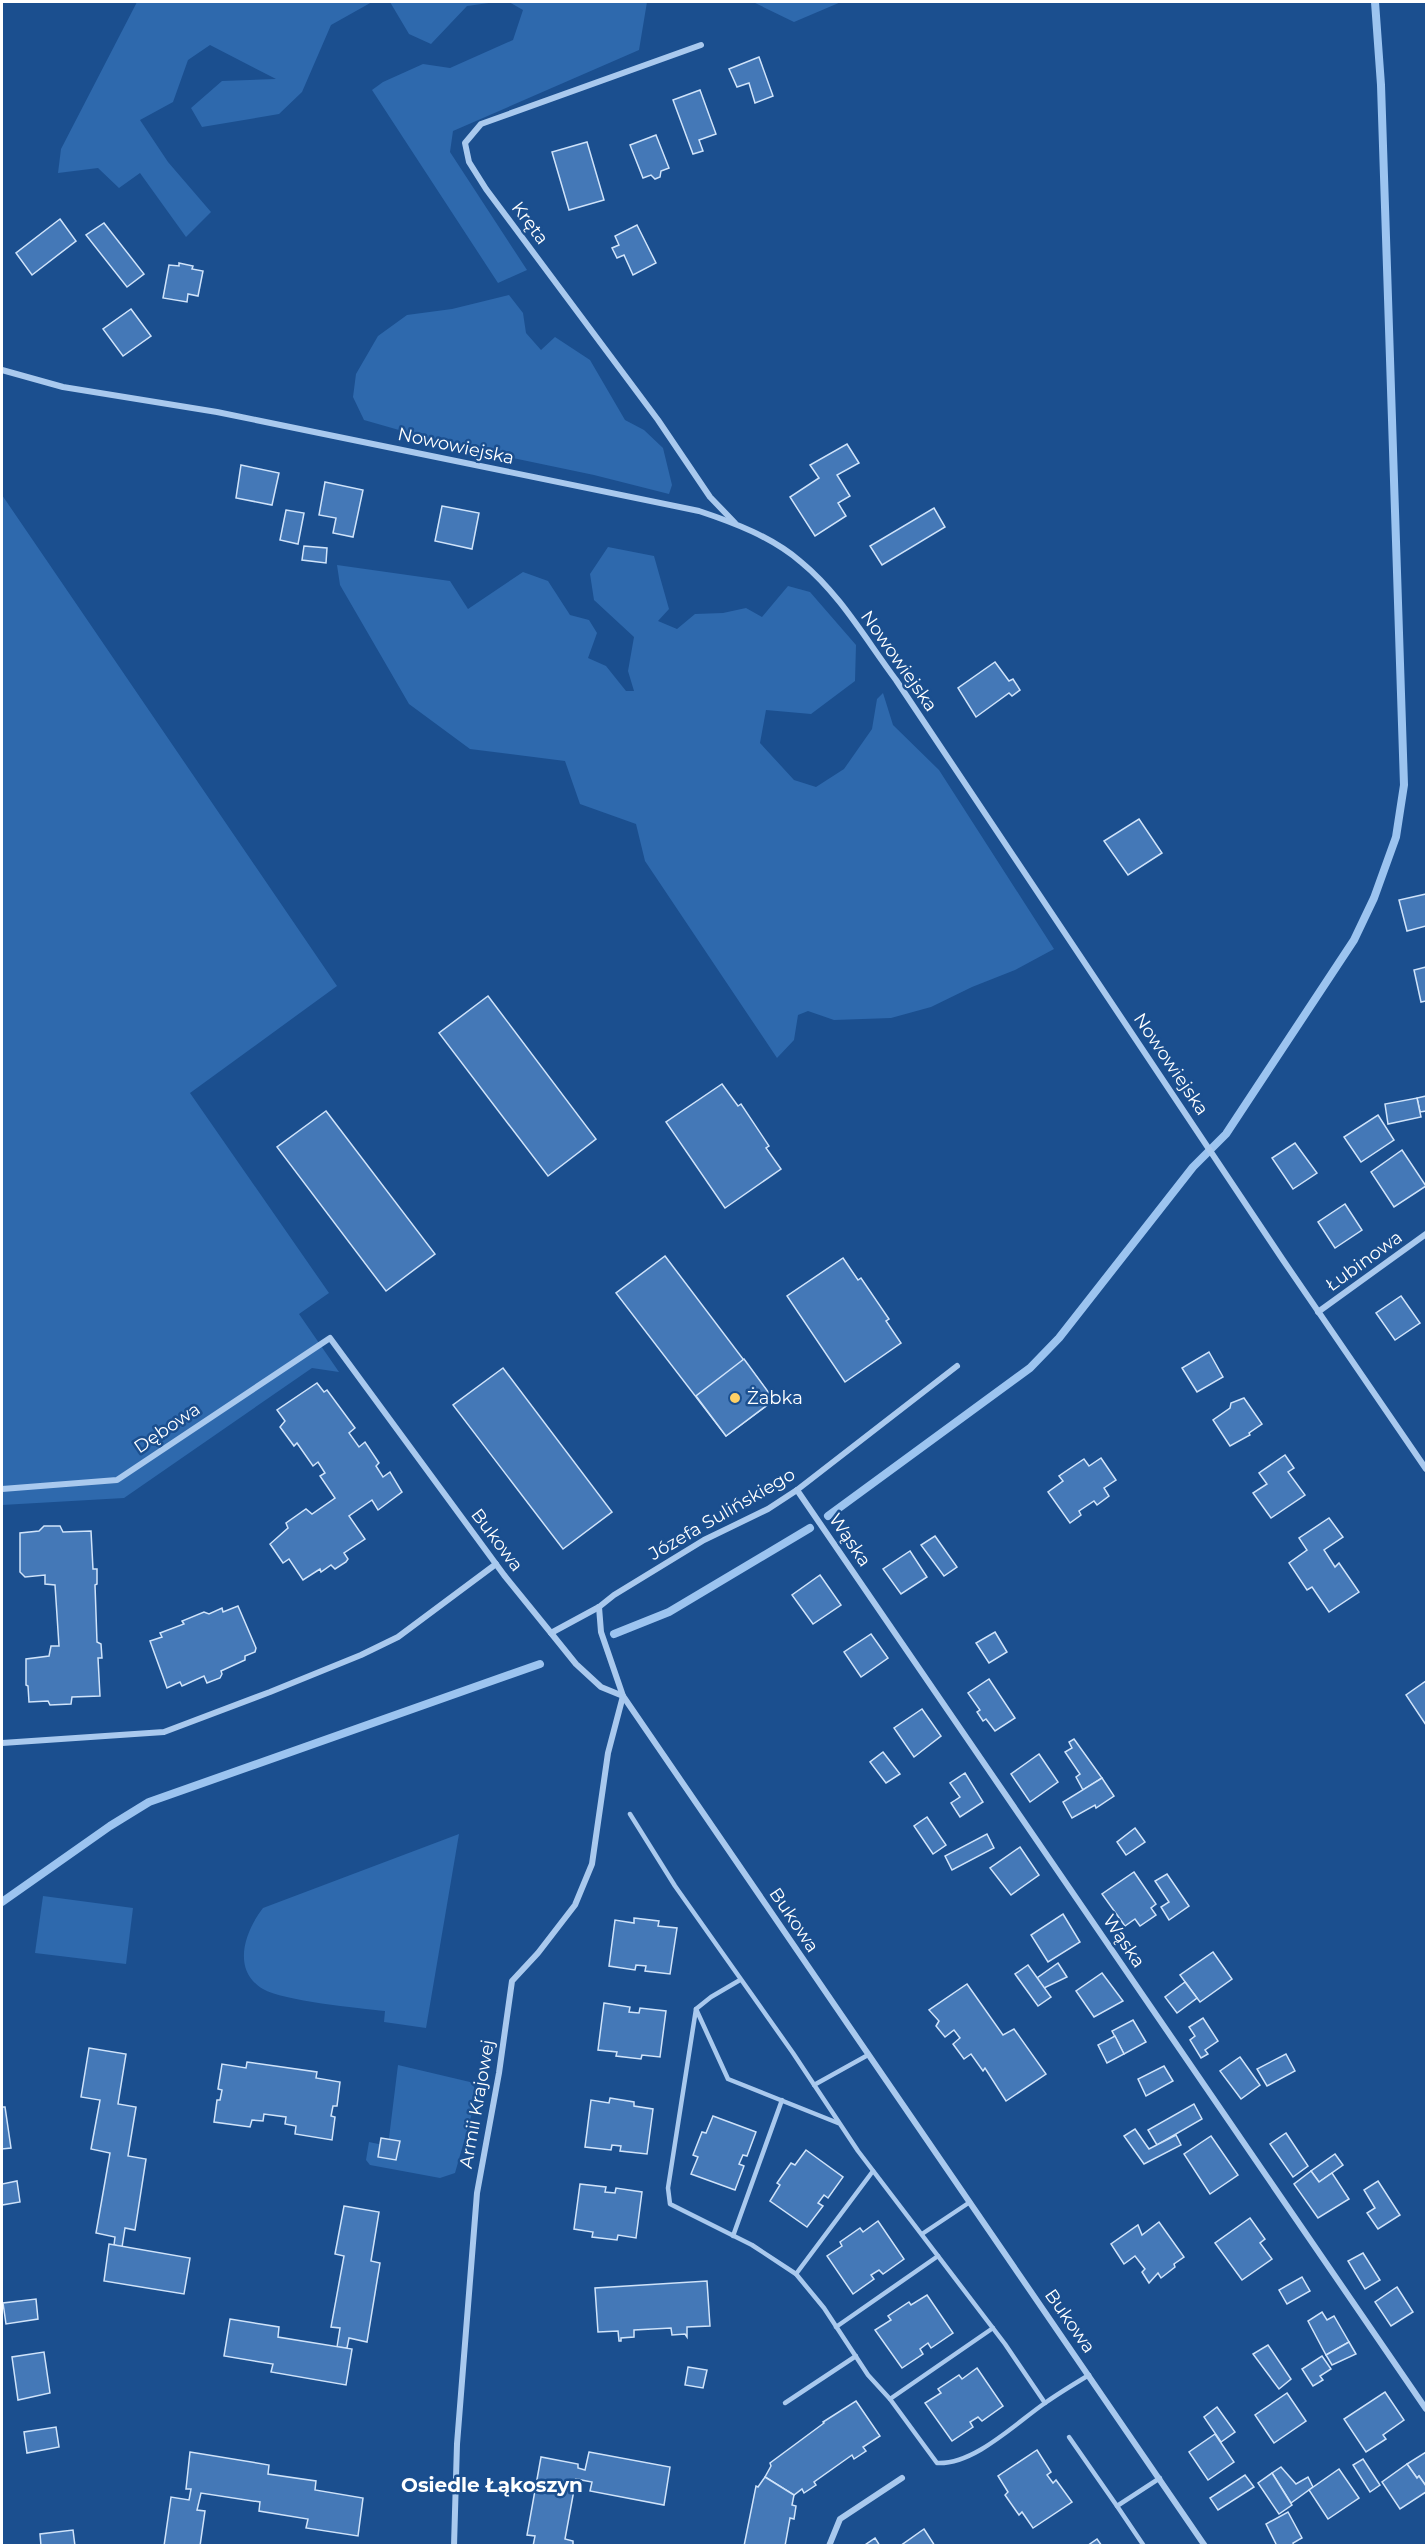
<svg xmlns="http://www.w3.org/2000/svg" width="1428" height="2547" font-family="Montserrat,sans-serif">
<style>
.green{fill:#2e69ad}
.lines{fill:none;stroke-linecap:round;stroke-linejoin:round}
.stream{stroke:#9cc4f0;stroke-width:8}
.building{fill:#4478b7;stroke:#cfe3fa;stroke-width:1.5}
.lane{stroke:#a9c9ee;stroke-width:4.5}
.street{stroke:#a9c9ee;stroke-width:6}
.poi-dot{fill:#ffd166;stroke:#1b4f8f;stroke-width:2}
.labels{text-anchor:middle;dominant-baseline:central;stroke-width:5;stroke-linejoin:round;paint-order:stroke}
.street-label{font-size:18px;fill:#fff;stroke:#1b4f8f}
.poi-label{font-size:18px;fill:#fff;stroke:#1b4f8f;text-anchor:start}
.neighbourhood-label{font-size:20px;font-weight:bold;fill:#fff;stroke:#1b4f8f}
</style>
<rect width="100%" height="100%" fill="#1b4f8f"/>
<!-- green -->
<g class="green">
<polygon points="137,2 385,2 372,2 331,25 302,92 279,114 202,127 191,108 222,81 276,79 210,45 188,60 173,102 140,120 168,162 211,212 186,237 140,173 119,188 98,168 58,173 61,149"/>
<polygon points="390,2 496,2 467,6 431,44 409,34"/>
<polygon points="509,2 647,2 639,50 453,131 450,152 527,270 498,283 372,90 383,82 423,64 450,68 513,40 523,10"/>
<polygon points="753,2 841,2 794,22"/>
<polygon points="509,295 523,313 526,333 541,350 555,337 590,360 625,420 644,430 663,448 672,485 669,494 594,475 455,446 364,420 353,397 356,374 378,336 407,315 452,309"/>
<polygon points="2,495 337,986 190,1093 329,1293 299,1314 339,1372 312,1368 124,1498 2,1505"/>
<polygon points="608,547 654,556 669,609 658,621 677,629 695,614 723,613 746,608 762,617 788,586 810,592 856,645 855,681 811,714 766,710 760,743 794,780 816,787 844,769 872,729 877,699 883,693 893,725 939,770 1054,949 1015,970 972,987 931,1007 891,1018 834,1020 808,1011 798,1015 794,1040 777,1058 645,861 636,824 580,804 565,761 470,749 409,704 340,585 337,565 450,581 468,609 523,572 548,581 570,615 589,620 597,633 588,658 606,666 626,691 634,691 628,671 634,637 594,600 590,574"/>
<path d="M 459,1834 L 426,2028 L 384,2022 L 385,2011 C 359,2008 283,2001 263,1989 C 231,1970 245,1931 263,1908 Z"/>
<polygon points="43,1896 133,1908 126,1964 35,1953"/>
<polygon points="398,2065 470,2082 478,2092 455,2173 440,2178 370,2165 366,2160 369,2142 388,2146"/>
</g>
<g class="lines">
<!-- stream -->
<g class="stream">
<polyline points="828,1516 1030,1368 1059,1338 1193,1167 1226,1134 1354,940 1374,898 1396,837 1404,785 1381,85 1375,2"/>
<polyline points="614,1634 669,1612 810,1528"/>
<polyline points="2,1902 110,1826 149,1802 540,1664"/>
</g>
</g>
<!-- building -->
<g class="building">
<polygon points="759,57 773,96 755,103 749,83 737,87 729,69"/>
<polygon points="700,90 716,134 699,140 703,151 693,154 673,100"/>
<polygon points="656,135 669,168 661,171 660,177 655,179 651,175 643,178 630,145"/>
<polygon points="587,142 604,200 569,210 552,152"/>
<polygon points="60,219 76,241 32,275 16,253"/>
<polygon points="104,223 144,274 127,287 86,235"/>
<polygon points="637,225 656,263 633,275 624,255 617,258 612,248 619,245 615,236"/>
<polygon points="179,263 193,266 192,269 203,271 198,296 188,294 187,302 163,298 169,265 179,266"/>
<polygon points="131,309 151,336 123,356 103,329"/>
<polygon points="847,444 859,463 837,475 850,496 838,503 846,516 815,536 790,497 819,478 810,465"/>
<polygon points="241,465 279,473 272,505 236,498"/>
<polygon points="325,482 363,490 353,537 333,533 336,518 319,515"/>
<polygon points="442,506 479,513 472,549 435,541"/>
<polygon points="934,508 945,527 882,565 870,546"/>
<polygon points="286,510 304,513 298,544 280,540"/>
<polygon points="304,546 327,548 326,563 302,560"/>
<polygon points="995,662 1009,681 1013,679 1020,690 1012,696 1009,693 976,717 958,688"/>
<polygon points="1139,819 1162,853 1128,875 1104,841"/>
<polygon points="1426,894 1426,926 1407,931 1399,900"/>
<polygon points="1426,967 1426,1001 1421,1002 1414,970"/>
<polygon points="488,996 596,1139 548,1176 439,1033"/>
<polygon points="722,1084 738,1106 741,1104 769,1146 766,1148 781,1169 725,1208 666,1122"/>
<polygon points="1426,1096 1426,1111 1420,1112 1417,1098"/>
<polygon points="1417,1098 1421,1117 1388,1124 1385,1104"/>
<polygon points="326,1111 435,1254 386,1291 277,1147"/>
<polygon points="1378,1115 1394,1140 1361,1162 1344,1137"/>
<polygon points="1295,1143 1317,1173 1293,1189 1272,1158"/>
<polygon points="1402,1150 1426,1186 1394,1207 1371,1172"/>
<polygon points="1345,1204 1362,1230 1335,1248 1318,1222"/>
<polygon points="665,1256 774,1400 726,1436 616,1293"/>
<polygon points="843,1258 858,1280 861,1278 889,1319 886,1321 901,1343 845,1382 787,1296"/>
<polygon points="1401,1296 1420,1323 1395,1340 1376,1313"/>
<polygon points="1209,1352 1223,1377 1197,1392 1182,1368"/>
<polygon points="744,1359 774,1400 726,1436 696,1396"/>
<polygon points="503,1368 612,1512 563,1549 453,1405"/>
<polygon points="317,1383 324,1392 327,1390 355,1428 349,1433 359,1447 365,1442 379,1463 376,1466 383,1477 390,1472 402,1492 378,1510 372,1500 349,1516 365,1539 344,1553 348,1559 346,1562 335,1569 331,1565 321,1572 320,1569 303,1580 289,1559 283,1563 270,1544 288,1528 286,1523 306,1509 312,1514 335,1498 320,1476 325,1473 318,1462 313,1466 297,1443 294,1446 280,1427 285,1421 277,1410"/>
<polygon points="1244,1398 1262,1424 1249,1433 1250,1435 1230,1446 1213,1420 1230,1408 1231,1403"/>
<polygon points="1285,1455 1294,1468 1288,1472 1305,1495 1271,1518 1253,1493 1267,1484 1259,1473"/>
<polygon points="1101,1458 1116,1480 1104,1488 1109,1496 1097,1505 1094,1501 1079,1511 1081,1515 1070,1523 1048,1492 1063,1481 1059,1476 1084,1459 1089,1466"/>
<polygon points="1329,1518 1343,1537 1324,1550 1335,1567 1339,1563 1359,1592 1329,1612 1312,1587 1307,1590 1289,1563 1307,1550 1299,1538"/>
<polygon points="44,1526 60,1526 63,1532 91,1531 93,1569 97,1569 97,1584 95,1585 97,1642 101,1644 102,1658 98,1658 100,1696 72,1697 71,1704 50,1705 48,1701 29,1702 28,1686 26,1685 26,1659 49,1656 51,1646 59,1646 55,1585 45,1584 45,1575 25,1577 20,1572 20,1533 39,1531"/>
<polygon points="935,1536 957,1567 944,1576 921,1545"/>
<polygon points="910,1551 927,1577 901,1594 883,1569"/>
<polygon points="820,1575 841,1605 813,1624 792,1595"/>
<polygon points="238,1606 256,1648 255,1652 245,1656 245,1660 221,1671 222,1674 220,1678 207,1683 204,1676 182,1686 180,1682 167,1688 150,1641 162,1637 160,1633 184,1624 182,1621 204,1612 209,1614 222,1608 223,1612"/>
<polygon points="995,1632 1007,1652 989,1663 976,1643"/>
<polygon points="871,1634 888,1658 861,1677 844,1652"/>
<polygon points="989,1679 1015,1718 995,1731 986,1719 983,1721 977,1712 980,1710 968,1693"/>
<polygon points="1426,1681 1426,1725 1406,1695"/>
<polygon points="922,1709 941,1736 914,1757 894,1728"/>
<polygon points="1074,1739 1102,1778 1083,1790 1076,1777 1080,1774 1065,1752 1072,1748 1069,1742"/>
<polygon points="883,1752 900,1774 886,1783 870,1762"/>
<polygon points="1039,1754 1058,1782 1030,1802 1011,1774"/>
<polygon points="965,1773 983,1802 960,1817 951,1803 960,1797 950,1783"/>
<polygon points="1102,1778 1114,1796 1096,1808 1095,1805 1072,1818 1063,1802"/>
<polygon points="927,1817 946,1845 933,1854 914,1826"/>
<polygon points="1135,1828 1145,1842 1126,1855 1117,1842"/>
<polygon points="987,1834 994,1848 952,1870 945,1856"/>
<polygon points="1020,1847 1039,1875 1011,1895 990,1868"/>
<polygon points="1134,1872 1156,1904 1151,1908 1156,1915 1140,1926 1135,1919 1125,1926 1102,1894"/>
<polygon points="1167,1874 1189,1906 1169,1920 1161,1907 1169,1902 1155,1881"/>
<polygon points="1063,1914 1080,1942 1048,1962 1031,1935"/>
<polygon points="634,1918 659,1921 658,1926 677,1928 670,1974 645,1971 646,1966 636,1965 635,1970 609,1966 615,1920 634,1923"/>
<polygon points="1213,1952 1232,1979 1200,2002 1180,1975"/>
<polygon points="1058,1963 1067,1977 1044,1988 1037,1978"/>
<polygon points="1028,1965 1051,1997 1038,2006 1015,1974"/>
<polygon points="1102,1973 1123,2001 1094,2017 1076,1991"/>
<polygon points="1185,1982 1197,1998 1177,2013 1165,1997"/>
<polygon points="967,1984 1003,2035 1014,2029 1046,2074 1006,2101 985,2068 983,2071 971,2054 964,2059 953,2044 960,2038 954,2030 945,2037 936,2026 939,2021 929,2010"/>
<polygon points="604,2003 630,2007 629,2012 639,2013 640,2008 666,2011 660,2057 642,2055 641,2059 616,2056 617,2052 598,2050"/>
<polygon points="1203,2018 1218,2041 1205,2050 1208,2054 1201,2058 1190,2040 1195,2036 1189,2027"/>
<polygon points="1133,2020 1146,2042 1124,2054 1112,2031"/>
<polygon points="1115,2036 1124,2054 1107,2063 1098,2045"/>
<polygon points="89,2048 126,2054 118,2104 136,2107 128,2156 146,2159 135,2230 125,2228 122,2247 114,2245 115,2237 96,2233 110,2153 91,2149 100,2100 81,2097"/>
<polygon points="1286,2054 1295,2071 1267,2086 1257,2069"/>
<polygon points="1240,2057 1260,2085 1241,2099 1220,2071"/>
<polygon points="247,2062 317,2072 316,2078 340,2082 337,2106 333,2106 331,2116 335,2117 332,2140 295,2134 296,2126 285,2124 286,2117 264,2114 263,2121 252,2120 250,2127 214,2122 217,2100 220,2100 222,2090 218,2089 222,2064 246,2068"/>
<polygon points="1164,2066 1173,2081 1146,2096 1138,2079"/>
<polygon points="610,2098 634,2102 634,2106 653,2109 647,2154 620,2151 621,2146 612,2145 611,2150 585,2147 591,2100 609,2103"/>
<polygon points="1194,2104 1202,2119 1157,2145 1148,2130"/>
<polygon points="2,2107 5,2107 11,2148 2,2149"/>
<polygon points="713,2116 756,2132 747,2156 743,2155 739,2164 744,2166 735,2190 691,2174 698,2157 693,2155 702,2132 706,2133"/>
<polygon points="1135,2129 1149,2149 1176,2135 1181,2145 1144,2164 1124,2136"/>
<polygon points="1286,2133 1308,2166 1293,2177 1270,2144"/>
<polygon points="1211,2136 1238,2175 1210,2194 1184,2154"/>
<polygon points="381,2138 400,2141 396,2160 378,2157"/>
<polygon points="806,2150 843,2177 828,2198 824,2195 818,2203 823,2206 807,2227 770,2201 780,2185 777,2183 791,2163 795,2165"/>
<polygon points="1335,2154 1343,2165 1319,2182 1311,2171"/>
<polygon points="1311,2171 1319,2182 1332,2173 1349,2199 1318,2218 1294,2184"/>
<polygon points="17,2181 20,2202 2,2205 2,2184"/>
<polygon points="1378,2181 1400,2215 1378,2229 1367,2213 1375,2208 1364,2190"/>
<polygon points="580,2184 606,2187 605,2192 615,2193 616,2188 642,2192 636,2238 618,2235 617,2240 592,2237 593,2232 574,2229"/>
<polygon points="344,2206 379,2212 371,2261 380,2263 367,2342 349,2338 347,2348 337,2347 340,2328 331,2327 344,2256 335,2254"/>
<polygon points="1250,2218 1265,2239 1260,2243 1272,2259 1242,2280 1215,2243"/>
<polygon points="878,2221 904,2259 883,2274 879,2270 871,2275 874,2279 853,2294 827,2256 842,2246 840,2242 860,2228 863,2232"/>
<polygon points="1159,2222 1184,2257 1174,2264 1175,2267 1161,2278 1158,2273 1149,2283 1142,2272 1145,2269 1135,2256 1124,2264 1111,2244 1138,2225 1142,2235"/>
<polygon points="109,2244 190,2258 184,2294 104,2281"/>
<polygon points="1363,2253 1380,2280 1365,2289 1348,2261"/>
<polygon points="1302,2277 1310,2291 1287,2304 1279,2290"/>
<polygon points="707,2281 710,2326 687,2327 687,2337 685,2334 672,2335 671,2328 634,2330 634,2337 621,2338 621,2341 619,2341 618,2331 598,2332 595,2288"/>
<polygon points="1397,2287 1413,2312 1391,2326 1375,2302"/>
<polygon points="927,2295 953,2333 931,2348 928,2343 920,2349 923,2354 902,2368 875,2330 891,2320 888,2316 909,2302 911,2305"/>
<polygon points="36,2299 38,2319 6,2324 3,2303"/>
<polygon points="1322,2312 1327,2320 1334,2316 1349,2342 1326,2355 1308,2321"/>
<polygon points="230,2319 279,2327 278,2337 352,2349 346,2385 271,2372 273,2364 224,2356"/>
<polygon points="1349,2342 1356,2354 1332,2365 1326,2355"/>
<polygon points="1268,2345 1291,2379 1279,2389 1253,2354"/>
<polygon points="44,2352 50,2393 18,2400 12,2357"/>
<polygon points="1322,2356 1331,2369 1320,2376 1323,2380 1313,2386 1302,2369"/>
<polygon points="688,2367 707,2370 703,2388 685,2385"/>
<polygon points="977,2368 1003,2406 982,2421 978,2417 970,2422 973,2427 952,2441 925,2403 941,2393 938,2389 959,2375 962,2379"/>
<polygon points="1385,2392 1404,2420 1383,2435 1386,2439 1366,2452 1344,2419"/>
<polygon points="1287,2393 1306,2421 1274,2443 1255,2415"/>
<polygon points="856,2401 880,2436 863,2447 866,2451 854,2459 852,2455 814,2482 816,2485 804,2493 802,2489 794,2495 765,2477 771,2466 770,2463 824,2423 823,2422"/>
<polygon points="1217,2407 1235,2432 1221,2442 1204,2417"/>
<polygon points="56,2427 59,2447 27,2453 24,2432"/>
<polygon points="1215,2434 1234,2462 1208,2480 1189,2452"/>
<polygon points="1037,2450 1051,2472 1047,2475 1053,2483 1056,2480 1072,2502 1033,2528 1022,2512 1019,2515 1005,2495 1008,2492 998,2476"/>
<polygon points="190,2452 269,2465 268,2474 316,2481 315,2490 363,2498 358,2536 306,2528 308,2519 259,2511 260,2502 201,2493 197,2510 205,2511 200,2546 164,2546 171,2497 189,2500 191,2489 186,2489"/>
<polygon points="589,2452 670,2467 664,2505 590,2491 592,2482 576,2479 565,2539 573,2541 573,2546 533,2546 535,2536 527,2535 541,2457 578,2464 578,2468 585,2470"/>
<polygon points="1426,2452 1426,2486 1419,2476 1417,2478 1407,2464"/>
<polygon points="1363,2459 1380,2485 1370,2492 1353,2465"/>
<polygon points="1407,2464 1417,2478 1419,2476 1426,2486 1426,2492 1400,2509 1382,2482"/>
<polygon points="1281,2467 1296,2484 1308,2477 1313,2487 1291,2503 1272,2473"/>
<polygon points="1339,2469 1359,2498 1328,2519 1309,2490"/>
<polygon points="1272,2473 1292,2505 1279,2514 1258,2483"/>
<polygon points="1245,2475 1254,2487 1218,2510 1210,2498"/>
<polygon points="765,2477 794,2495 792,2505 796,2506 794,2519 790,2518 785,2546 744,2546 756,2486 758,2487"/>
<polygon points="1288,2512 1302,2538 1293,2543 1294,2546 1277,2546 1266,2524"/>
<polygon points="924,2529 935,2546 900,2546"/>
<polygon points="73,2530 75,2546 41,2546 40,2534"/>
<polygon points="875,2538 880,2546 865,2546 865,2545"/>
<polygon points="1097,2539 1102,2546 1087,2546"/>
</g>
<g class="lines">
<!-- lane -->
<g class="lane">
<polyline points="630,1814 675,1886 793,2053 858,2151 1005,2344 1045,2403"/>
<path d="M 740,1980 L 711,1997 L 696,2009 L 668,2188 L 670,2204 L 752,2245 L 796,2274 L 824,2308 L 868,2375 L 890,2399 L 937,2463 C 974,2465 1016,2423 1045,2403 C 1059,2393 1074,2384 1089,2375"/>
<polyline points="696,2009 728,2079 838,2123"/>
<polyline points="814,2085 868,2055"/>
<polyline points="922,2234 970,2202"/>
<polyline points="733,2236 782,2100"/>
<polyline points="796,2274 873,2171"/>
<polyline points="836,2327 938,2256"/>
<polyline points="890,2399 993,2328"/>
<polyline points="785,2403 856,2356"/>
<polyline points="1069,2437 1117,2506 1160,2478"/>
<polyline points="1117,2506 1144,2546"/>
</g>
<!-- street -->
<g class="street">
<polyline points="701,45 481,124 465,143 469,162 486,189 658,420 710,497 735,523"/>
<path d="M 2,370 L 63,387 L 217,412 L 699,511 C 735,523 772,537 801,562 C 840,594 866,640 896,680 L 1283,1260 L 1426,1469"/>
<polyline points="1318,1312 1426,1234"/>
<polyline points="2,1489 117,1480 330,1338 504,1575 551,1633 576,1664 601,1687 623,1696 1205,2546"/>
<polyline points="797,1490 1426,2409"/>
<polyline points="551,1633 599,1607 614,1595 704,1540 768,1509 797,1490 957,1366"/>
<polyline points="2,1743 164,1732 270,1692 361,1655 398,1637 496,1564"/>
<polyline points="454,2546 457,2444 477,2193 499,2073 512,1981 538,1953 575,1905 592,1864 608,1753 623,1696 601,1632 599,1607"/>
<polyline points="829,2546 840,2519 902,2478"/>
</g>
</g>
<!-- markers -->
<circle class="poi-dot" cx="735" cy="1398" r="6"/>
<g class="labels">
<!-- street labels -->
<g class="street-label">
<text transform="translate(530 223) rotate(53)">Kręta</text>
<text transform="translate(456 446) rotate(12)">Nowowiejska</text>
<text transform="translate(899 661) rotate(55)">Nowowiejska</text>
<text transform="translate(1171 1064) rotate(56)">Nowowiejska</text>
<text transform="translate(1364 1261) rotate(-36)">Łubinowa</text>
<text transform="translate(167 1428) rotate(-34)">Dębowa</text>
<text transform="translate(722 1514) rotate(-30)">Józefa Sulińskiego</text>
<text transform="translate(497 1540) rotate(53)">Bukowa</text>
<text transform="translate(850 1540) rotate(56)">Wąska</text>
<text transform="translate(794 1920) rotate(56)">Bukowa</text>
<text transform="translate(1124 1941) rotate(56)">Wąska</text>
<text transform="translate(477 2104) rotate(-80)">Armii Krajowej</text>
<text transform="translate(1070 2321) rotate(55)">Bukowa</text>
</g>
<!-- poi labels -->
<g class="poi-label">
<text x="747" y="1398">Żabka</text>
</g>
<!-- neighbourhood labels -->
<g class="neighbourhood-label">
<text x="492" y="2485">Osiedle Łąkoszyn</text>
</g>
</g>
<!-- border -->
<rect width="1428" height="2547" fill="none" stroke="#ffffff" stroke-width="6"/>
</svg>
